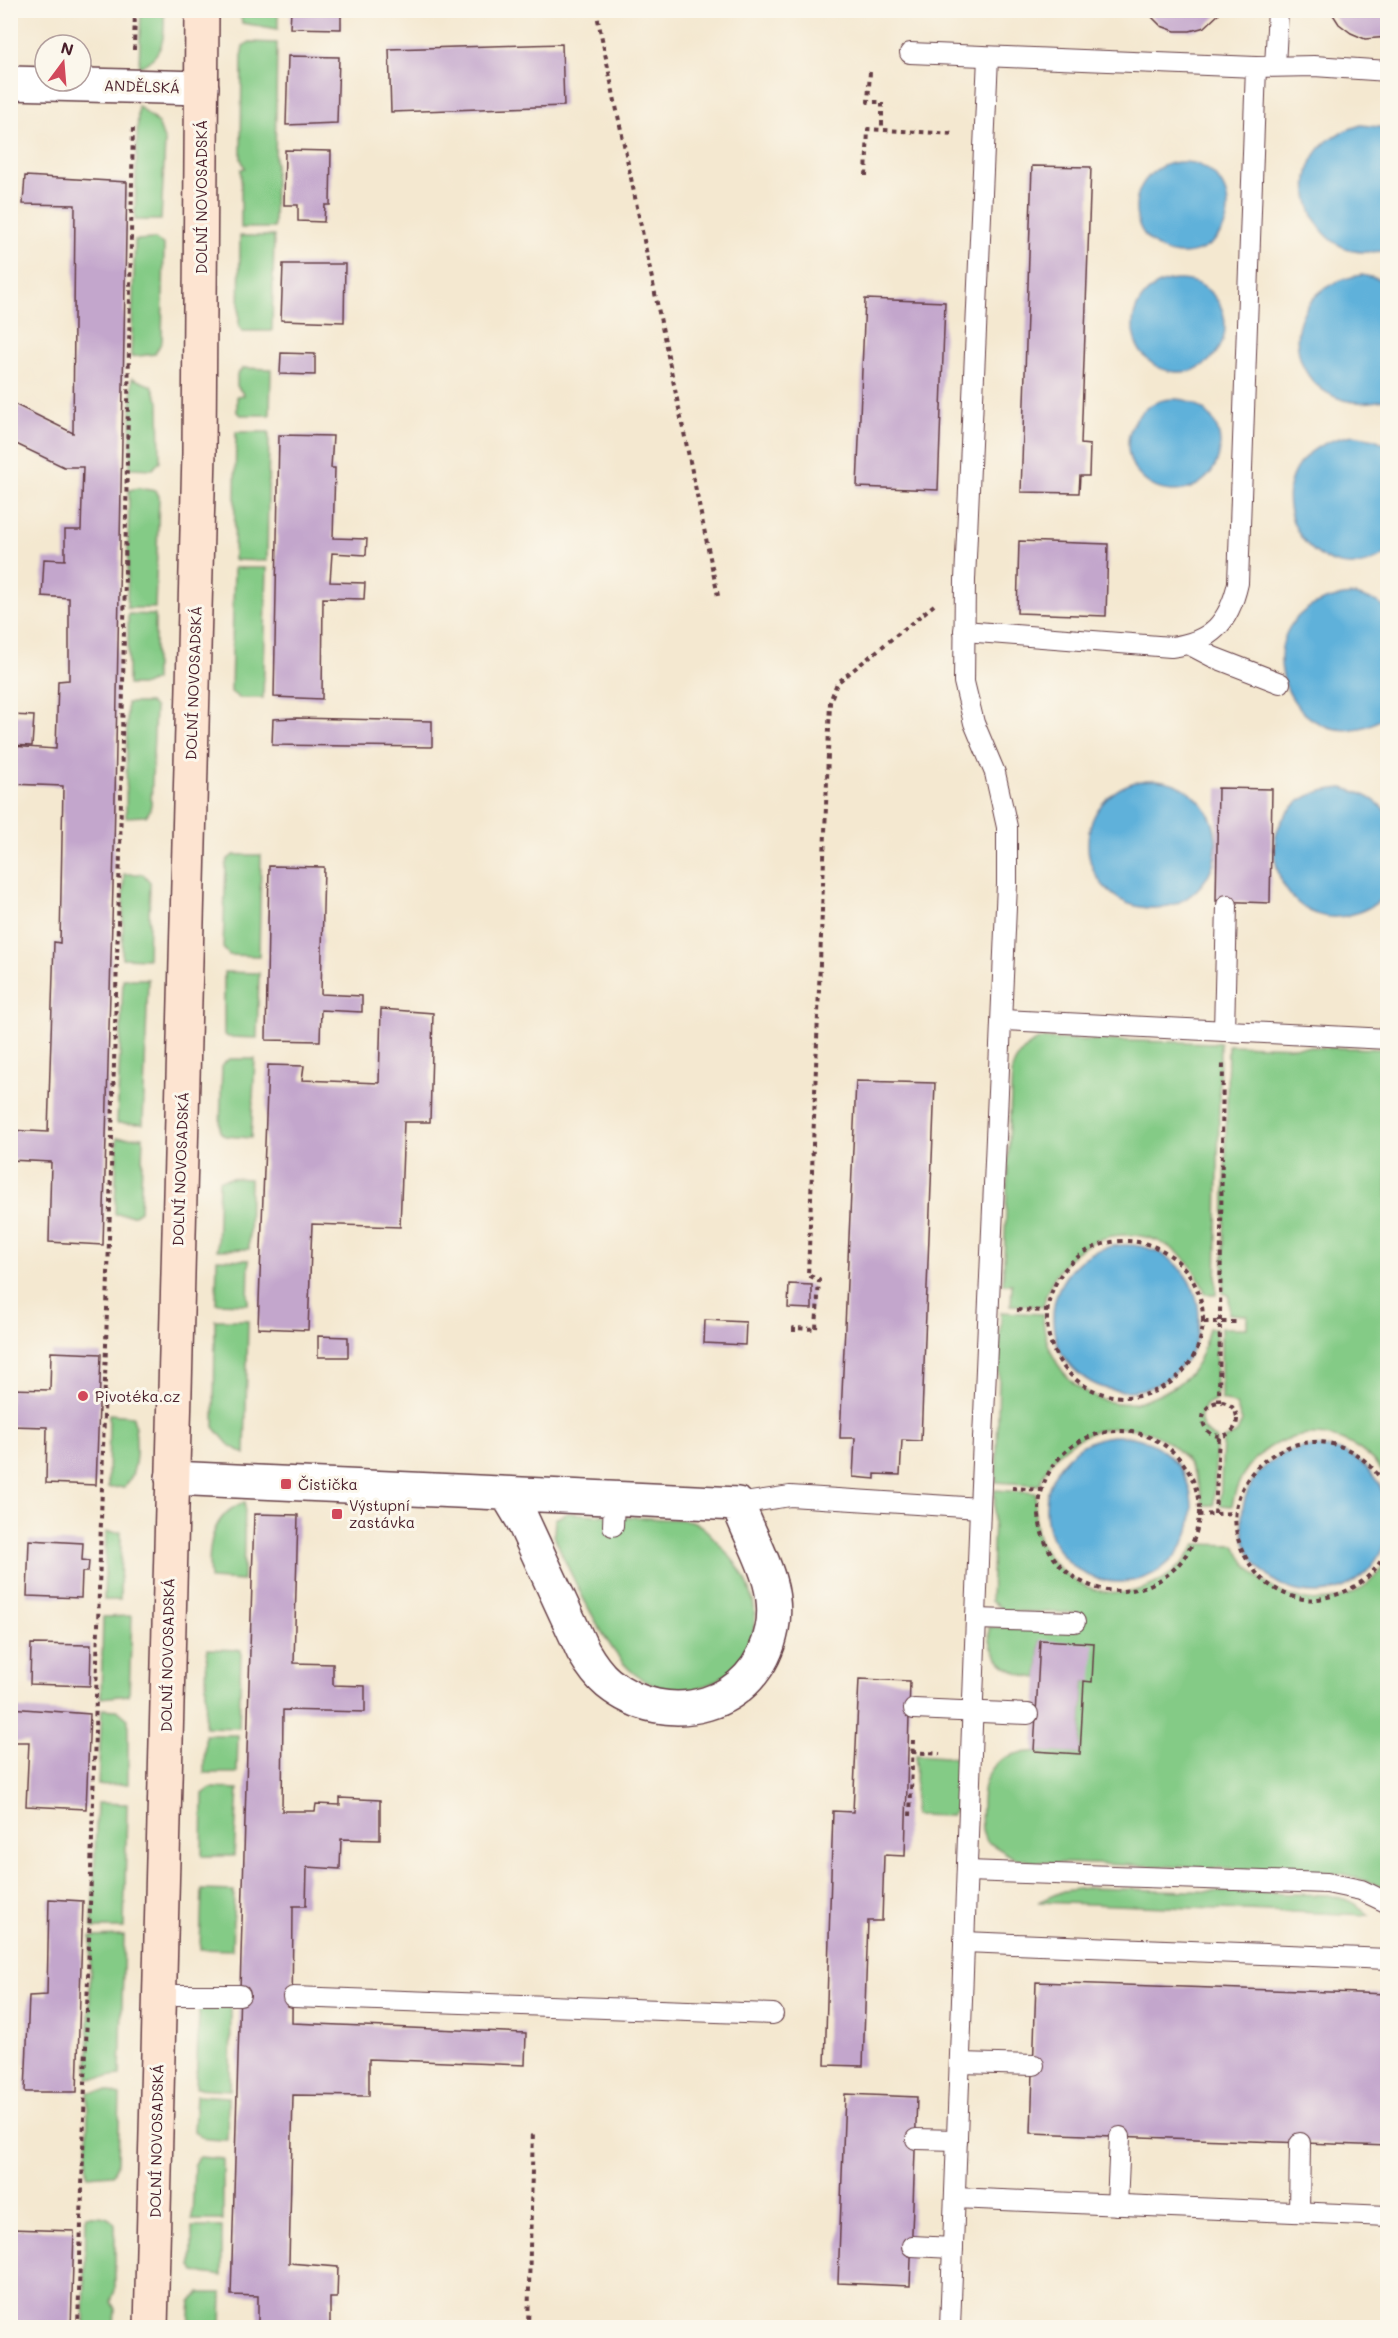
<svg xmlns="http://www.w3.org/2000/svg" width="1398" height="2338" font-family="Mali,sans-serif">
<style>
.green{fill:#84cb86;stroke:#677558;stroke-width:1.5}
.water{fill:#5eb1da;stroke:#546882;stroke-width:1.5}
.building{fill:#c3a6cc}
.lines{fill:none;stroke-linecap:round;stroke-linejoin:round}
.service-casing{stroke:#643d44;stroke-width:22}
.minor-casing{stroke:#643d44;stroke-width:36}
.secondary-casing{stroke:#643d44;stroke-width:36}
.path{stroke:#643d44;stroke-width:4;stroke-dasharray:4.5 4.5;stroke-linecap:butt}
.service{stroke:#fff;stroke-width:20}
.minor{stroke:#fff;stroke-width:33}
.secondary{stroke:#fde4d1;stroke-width:33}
.poi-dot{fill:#d1495b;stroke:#fbf7ec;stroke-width:2}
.labels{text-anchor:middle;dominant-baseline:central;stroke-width:6;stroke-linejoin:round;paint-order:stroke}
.street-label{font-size:15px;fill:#4a1f2b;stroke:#fbf7ec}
.poi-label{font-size:15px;fill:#4a1f2b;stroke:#fbf7ec;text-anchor:start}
</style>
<rect width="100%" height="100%" fill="#fbf7ec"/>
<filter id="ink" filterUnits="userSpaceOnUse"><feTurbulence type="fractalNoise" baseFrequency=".0167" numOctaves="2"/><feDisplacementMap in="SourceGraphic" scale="12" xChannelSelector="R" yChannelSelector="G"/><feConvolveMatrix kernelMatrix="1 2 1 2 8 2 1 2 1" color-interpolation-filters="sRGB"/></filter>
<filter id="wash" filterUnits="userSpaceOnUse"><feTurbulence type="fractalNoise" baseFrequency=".008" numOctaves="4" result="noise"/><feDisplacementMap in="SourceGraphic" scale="24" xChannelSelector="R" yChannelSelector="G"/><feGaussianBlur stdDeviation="1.35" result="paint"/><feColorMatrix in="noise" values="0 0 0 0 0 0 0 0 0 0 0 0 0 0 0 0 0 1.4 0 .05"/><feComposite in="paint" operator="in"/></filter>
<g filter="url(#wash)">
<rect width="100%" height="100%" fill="#f4e8d0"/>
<!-- green -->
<g class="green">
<path d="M 141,11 L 164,11 C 165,35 165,56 139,67 Z"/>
<polygon points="240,11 278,11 278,29 242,23"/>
<polygon points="250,42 277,43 274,228 241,228 241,169 245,168 241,159 242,52 243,46"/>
<polygon points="138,106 158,123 165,142 161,220 135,220"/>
<polygon points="240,236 274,236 272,331 242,331 239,326"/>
<polygon points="155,239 164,245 162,341 155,354 131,357 135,240"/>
<polygon points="243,368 271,369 270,415 241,415 237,412 237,396 244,395 237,386 237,374"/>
<polygon points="132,378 152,386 159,402 160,461 153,469 130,468"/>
<polygon points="236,432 269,432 267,561 234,560"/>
<polygon points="138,488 156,491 159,496 155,608 127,608 129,490"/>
<polygon points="234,568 267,568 263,698 239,698 231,692"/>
<polygon points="128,614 155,615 155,680 145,685 128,685"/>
<polygon points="127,703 149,703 155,708 151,805 149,812 146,816 126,817"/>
<polygon points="234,855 261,855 259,956 229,955 223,948 226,865 228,859"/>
<polygon points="124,874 143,874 150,882 148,959 122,958"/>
<polygon points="224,972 259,973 257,1038 228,1037 224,1034"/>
<polygon points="123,979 148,979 143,1124 117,1123"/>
<path d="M 1041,1039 L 1220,1043 L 1216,1294 L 1206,1294 C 1199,1279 1192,1263 1178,1253 C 1126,1212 1055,1244 1043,1307 L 1011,1305 L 1012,1284 L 1003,1284 L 1012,1070 C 1016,1056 1027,1044 1041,1039 Z"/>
<path d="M 1228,1045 L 1387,1049 L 1387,1479 C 1346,1410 1246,1425 1232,1506 L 1220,1505 L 1223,1440 L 1237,1433 L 1242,1421 L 1236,1405 L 1221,1399 L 1221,1328 L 1247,1328 L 1247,1315 L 1229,1314 L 1229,1295 L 1223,1293 Z"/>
<polygon points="229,1059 255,1059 251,1138 225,1136 220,1132 222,1065"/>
<polygon points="143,1137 140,1211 134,1215 115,1214 117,1138"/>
<polygon points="232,1178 250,1179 249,1249 217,1250 219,1180"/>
<polygon points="217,1259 249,1260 248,1304 216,1303"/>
<path d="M 1001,1312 L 1043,1314 C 1043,1362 1082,1408 1133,1403 C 1141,1402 1151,1397 1159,1394 C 1175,1388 1188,1378 1197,1363 C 1203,1352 1206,1340 1209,1328 L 1216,1328 L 1216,1399 L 1205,1405 C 1196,1420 1202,1431 1216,1439 L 1214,1505 L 1203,1506 C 1194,1412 1072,1400 1039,1485 L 996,1482 Z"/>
<polygon points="215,1320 248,1320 245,1454 228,1444 214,1427"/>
<path d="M 109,1414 L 133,1416 C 137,1436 140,1473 124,1487 L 108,1488 Z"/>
<path d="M 995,1490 L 1036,1493 C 1035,1505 1034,1518 1036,1530 C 1040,1547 1050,1561 1063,1572 C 1109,1611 1168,1592 1196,1544 L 1235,1545 C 1262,1608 1351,1624 1387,1560 L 1387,1887 L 1343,1874 L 1304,1871 L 1035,1862 L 1014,1858 L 986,1841 C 979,1828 982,1814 982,1800 C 985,1741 1039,1751 1080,1754 L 1084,1681 L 1091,1682 L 1040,1641 L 1038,1678 C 1008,1675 988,1657 989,1627 L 1077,1631 L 1080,1613 L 1005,1611 L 991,1601 Z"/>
<path d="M 245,1502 L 243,1581 L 210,1579 C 207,1547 211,1514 245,1502 Z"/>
<path d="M 567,1513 C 599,1515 631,1517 662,1519 C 672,1520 685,1518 694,1522 C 707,1528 717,1542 727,1553 C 807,1644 695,1731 629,1669 C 604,1645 567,1568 554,1535 L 555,1519 Z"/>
<polygon points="106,1532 121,1532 120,1600 104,1600"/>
<polygon points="132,1616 129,1695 101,1698 103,1617"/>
<polygon points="207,1649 241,1650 239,1728 205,1727"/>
<polygon points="102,1709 117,1710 128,1719 128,1784 98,1785"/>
<polygon points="205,1735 238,1735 237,1773 204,1773"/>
<polygon points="916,1755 960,1758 956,1809 951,1816 914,1815"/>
<polygon points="211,1788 238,1789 234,1856 202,1856 203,1794"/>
<polygon points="97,1803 127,1804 124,1928 92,1928"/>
<path d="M 1086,1888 L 1328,1895 C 1346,1898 1356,1903 1369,1915 L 1038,1902 L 1063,1891 Z"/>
<polygon points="202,1890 234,1891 232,1950 200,1949"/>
<polygon points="124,1936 120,2075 88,2079 91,1937"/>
<polygon points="207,2004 231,2004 230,2090 196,2088 199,2011"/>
<polygon points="88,2092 108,2091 120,2095 118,2162 113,2174 87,2176"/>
<path d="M 196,2095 L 228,2097 L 227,2140 C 215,2139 202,2141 194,2131 Z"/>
<polygon points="199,2157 223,2159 223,2220 192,2220 194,2166"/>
<path d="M 86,2216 C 98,2216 108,2214 115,2225 L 115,2290 L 111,2302 L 115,2309 L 114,2327 L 84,2327 Z"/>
<polygon points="192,2227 222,2227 222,2276 195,2272 192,2266"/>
<polygon points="200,2293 222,2293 221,2327 189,2327 191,2301"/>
</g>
<!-- water -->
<g class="water">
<path d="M 1361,125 L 1387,128 L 1386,251 C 1372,252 1358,254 1345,248 C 1306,231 1292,173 1325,143 C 1335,134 1348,129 1361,125 Z"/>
<circle cx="1182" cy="208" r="46"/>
<path d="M 1362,275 L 1388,281 L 1387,399 C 1288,425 1259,290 1362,275 Z"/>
<circle cx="1179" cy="326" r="46"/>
<circle cx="1174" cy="445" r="46"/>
<path d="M 1353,435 L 1375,439 L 1388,446 L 1387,553 C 1306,608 1230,457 1353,435 Z"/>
<path d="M 1356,595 L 1377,602 L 1387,610 L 1387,715 C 1381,719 1374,724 1367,726 C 1279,755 1233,600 1356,595 Z"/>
<circle cx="1152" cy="844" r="64"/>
<path d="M 1343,788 C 1361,793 1376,798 1387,813 L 1387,892 C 1379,904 1366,910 1353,914 C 1273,940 1231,795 1343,788 Z"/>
<circle cx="1126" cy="1318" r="73"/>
<circle cx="1119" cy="1509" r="73"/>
<circle cx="1315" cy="1520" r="73"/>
</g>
<g id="blocks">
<!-- building -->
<g class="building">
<polygon points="291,10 341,10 341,29 290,28"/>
<polygon points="1145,10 1223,10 1205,27 1190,31 1175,31 1161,26"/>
<polygon points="1330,10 1388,10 1388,37 1365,39 1351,33 1339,24"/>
<polygon points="562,44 564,106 391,112 389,49"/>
<polygon points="288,56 339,57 337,123 286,125"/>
<polygon points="285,150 331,151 330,205 325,205 324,222 298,221 298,205 284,205"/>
<polygon points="1032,166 1091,167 1081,444 1090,445 1089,476 1080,476 1079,493 1021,492"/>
<polygon points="25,176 127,182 114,849 103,1245 49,1242 51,1162 10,1160 10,1130 48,1132 54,942 60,943 63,786 10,784 10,746 56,749 58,681 69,680 69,598 42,596 44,559 65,560 65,530 81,530 83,467 64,467 10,441 10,402 73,433 75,205 23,204"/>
<polygon points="283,264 345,264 344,322 281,320"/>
<polygon points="865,299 945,302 938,490 857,487"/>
<polygon points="281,353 315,354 315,375 280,374"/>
<polygon points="279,435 333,436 331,468 335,468 333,538 367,539 366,555 332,553 330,582 365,583 364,599 323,598 322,699 274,697"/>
<polygon points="1019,541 1108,544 1106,616 1017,613"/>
<polygon points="10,715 34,716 32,746 10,745"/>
<polygon points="296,718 432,721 432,747 272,745 273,719"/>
<polygon points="1218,788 1272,789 1270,903 1216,901"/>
<polygon points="269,866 324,867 321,994 362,996 362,1012 321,1010 320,1041 266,1040"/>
<polygon points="381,1009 433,1013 430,1122 404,1122 400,1227 312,1224 308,1330 258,1328 268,1065 304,1066 302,1080 379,1083"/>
<polygon points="856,1081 935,1083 921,1441 902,1440 900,1475 875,1474 875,1479 853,1477 855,1438 840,1438"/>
<polygon points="789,1284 812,1285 812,1309 788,1308"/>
<polygon points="705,1320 746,1322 745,1345 704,1343"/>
<polygon points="318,1336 348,1337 348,1357 318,1357"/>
<polygon points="51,1352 101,1354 96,1485 46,1483 47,1427 10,1426 10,1389 50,1390"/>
<polygon points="254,1514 298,1515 294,1663 333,1664 333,1685 365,1686 365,1712 283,1710 282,1811 315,1811 316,1804 340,1805 340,1798 380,1800 380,1840 341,1839 340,1869 307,1867 306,1906 293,1906 292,2023 526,2033 525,2065 369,2059 369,2096 293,2095 289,2263 338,2267 337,2298 330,2298 330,2328 258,2328 258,2296 231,2295"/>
<polygon points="29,1540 83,1543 82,1560 89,1561 88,1572 82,1572 81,1598 27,1596"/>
<polygon points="1040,1640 1094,1643 1092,1682 1084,1681 1080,1754 1034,1751"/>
<polygon points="31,1644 91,1645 90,1686 30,1684"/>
<polygon points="859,1679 910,1681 905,1856 884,1855 882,1921 868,1921 863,2066 825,2065 833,1811 853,1812"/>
<polygon points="10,1708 90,1714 86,1809 26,1806 29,1742 10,1742"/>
<polygon points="49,1899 83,1901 77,2092 25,2092 29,1996 47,1995"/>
<polygon points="1036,1982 1388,1994 1388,2146 1031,2133"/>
<polygon points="845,2094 917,2097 910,2286 838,2283"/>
<polygon points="10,2229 74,2231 71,2328 11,2328"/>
</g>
</g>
</g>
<g filter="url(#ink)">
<use href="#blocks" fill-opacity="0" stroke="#643d44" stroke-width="1.5"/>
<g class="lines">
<!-- service casing -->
<g class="service-casing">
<g id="service">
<path d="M 910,53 L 1256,67 L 1238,583 C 1229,623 1211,642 1171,647 L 964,631"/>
<polyline points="1275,66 1278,10"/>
<polyline points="1256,67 1314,66 1388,71"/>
<polyline points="1190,645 1213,657 1280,683"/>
<polyline points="1003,1020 1388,1039"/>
<polyline points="1224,1031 1227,905"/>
<polyline points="738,1504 790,1496 980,1508"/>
<polyline points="613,1526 614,1498"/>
<polyline points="976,1619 1075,1622"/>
<polyline points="914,1709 1028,1714"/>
<polyline points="967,1871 1327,1883 1361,1890 1388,1903"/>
<polyline points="964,1942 1388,1959"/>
<polyline points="159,1995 240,1995"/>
<polyline points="293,1997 773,2014"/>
<polyline points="960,2063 1034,2065"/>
<polyline points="916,2139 957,2140"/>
<polyline points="955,2198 1388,2216"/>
<polyline points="1117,2205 1120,2137"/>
<polyline points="1299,2212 1300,2143"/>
<polyline points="912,2246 953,2248"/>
<polyline points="950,2328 980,1508 1007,884 1007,827 995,773 974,723 964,682 965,580 988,57"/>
</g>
</g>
<!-- minor casing -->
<g class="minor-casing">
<g id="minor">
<polyline points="10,83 202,88"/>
<path d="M 172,1478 L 738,1504 C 753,1546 781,1583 772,1629 C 757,1708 667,1731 608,1683 C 597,1674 590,1663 583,1651 L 522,1519 L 507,1494"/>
</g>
</g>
<!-- secondary casing -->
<g class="secondary-casing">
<polyline id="secondary" points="151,2328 199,453 202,10"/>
</g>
<!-- path -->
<g class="path">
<polyline points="596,10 718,596"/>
<polyline points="134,50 135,10"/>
<polyline points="870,72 868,102 882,102 882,130"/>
<polyline points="866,176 868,129 955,134"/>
<circle cx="1125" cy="1319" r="78"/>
<polyline points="1017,1310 1048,1311"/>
<polyline points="1204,1322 1238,1322"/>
<polyline points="794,1332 794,1328 816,1329 819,1280 808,1275 830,702 837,683 934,605"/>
<polyline points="1219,1402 1223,1062"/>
<circle cx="1220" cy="1419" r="17"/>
<circle cx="1119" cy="1511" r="80"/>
<polyline points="1012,1488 1041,1490"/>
<path d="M 1388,1490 C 1326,1379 1178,1483 1259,1576 C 1272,1590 1297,1602 1317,1599 C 1350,1594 1372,1580 1388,1549"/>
<polyline points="1215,1514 1219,1436"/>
<polyline points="1198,1515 1235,1513"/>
<polyline points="912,1752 940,1754"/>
<polyline points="910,1816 913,1740"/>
<polyline points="78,2328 120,853 133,124"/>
<polyline points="528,2328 533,2130"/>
</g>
<!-- service -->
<use href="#service" class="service"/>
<!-- minor -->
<use href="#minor" class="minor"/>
<!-- secondary -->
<use href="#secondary" class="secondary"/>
</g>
</g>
<!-- markers -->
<g class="poi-dot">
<circle cx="83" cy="1396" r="6"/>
<rect x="280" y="1478" width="12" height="12" rx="3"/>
<rect x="331" y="1508" width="12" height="12" rx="3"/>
</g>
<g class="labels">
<!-- street labels -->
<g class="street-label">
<text transform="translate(142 86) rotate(2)">ANDĚLSKÁ</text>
<text transform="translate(201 197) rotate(-90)">DOLNÍ NOVOSADSKÁ</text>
<text transform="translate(193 683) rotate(-88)">DOLNÍ NOVOSADSKÁ</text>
<text transform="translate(180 1169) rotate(-88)">DOLNÍ NOVOSADSKÁ</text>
<text transform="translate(167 1655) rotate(-89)">DOLNÍ NOVOSADSKÁ</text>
<text transform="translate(156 2141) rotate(-89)">DOLNÍ NOVOSADSKÁ</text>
</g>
<!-- poi labels -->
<g class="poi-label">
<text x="95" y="1396">Pivotéka.cz</text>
<text x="298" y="1484">Čistička</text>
<text x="349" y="1505">Výstupní<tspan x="349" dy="17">zastávka</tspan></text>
</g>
</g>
<!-- margin -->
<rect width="1398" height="2338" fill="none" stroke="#fbf7ec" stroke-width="36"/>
<!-- north arrow -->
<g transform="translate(63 63) rotate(16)"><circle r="28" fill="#fbf7ec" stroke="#b4a19f" stroke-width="1.5"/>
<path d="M0-4.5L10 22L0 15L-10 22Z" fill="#d1495b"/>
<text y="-9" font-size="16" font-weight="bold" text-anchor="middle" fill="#4a1f2b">N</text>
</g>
</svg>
